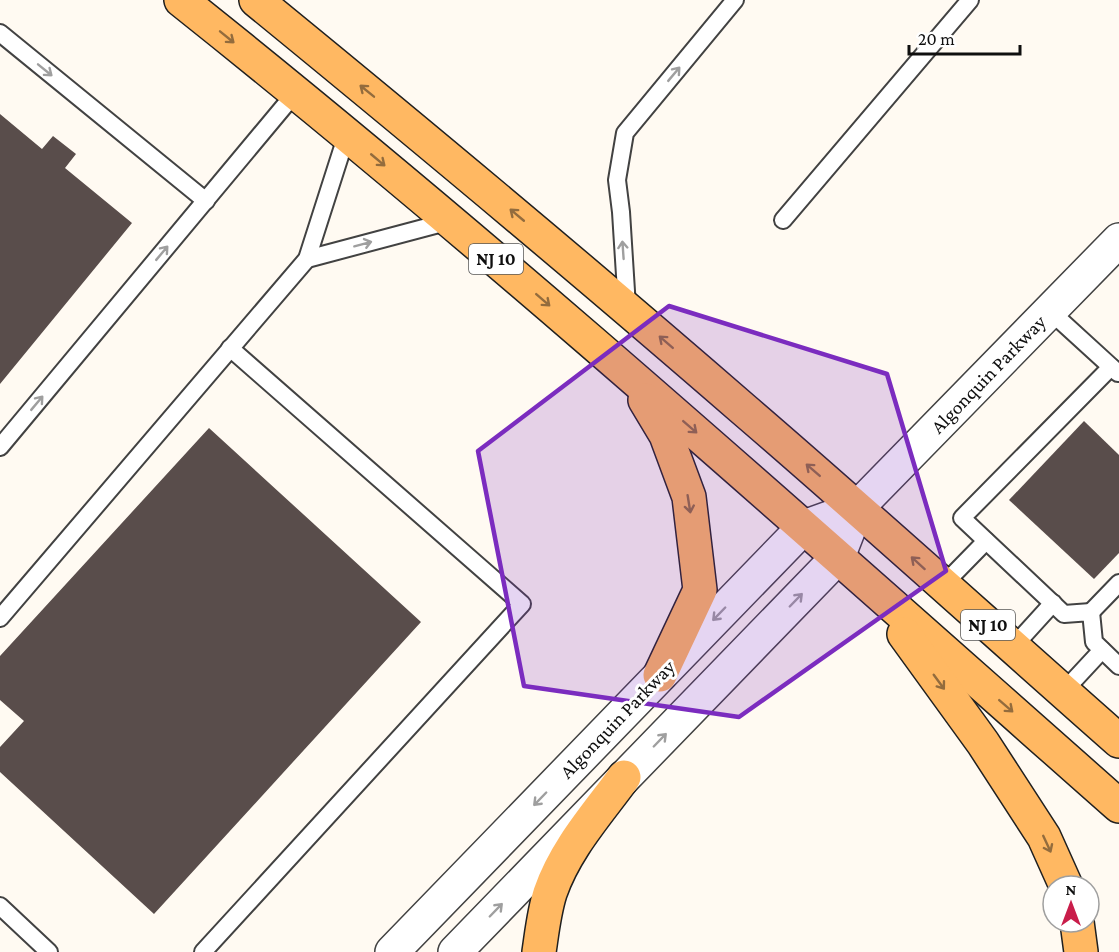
<svg xmlns="http://www.w3.org/2000/svg" width="1119" height="952" font-family="'Crimson Pro',serif">
<style>
.building{fill:#594d4b}
.lines{fill:none;stroke-linecap:round;stroke-linejoin:round}
.service-casing{stroke:#424242;stroke-width:20}
.tertiary-casing{stroke:#424242;stroke-width:36}
.primary-casing{stroke:#202020;stroke-width:36}
.service{stroke:#fff;stroke-width:16}
.tertiary{stroke:#fff;stroke-width:33}
.primary{stroke:#ffb862;stroke-width:33}
.oneway{stroke:#936c3d}
.oneway2{stroke:#9f9f9f}
.marked{fill:#7b2cbf;fill-opacity:0.2;stroke:#7b2cbf;stroke-width:4.5;stroke-linejoin:round}
.labels{text-anchor:middle;dominant-baseline:central;stroke-width:6;stroke-linejoin:round;paint-order:stroke}
.shield{fill:#fff;stroke:#575757;stroke-width:1.5}
.shield-label{font-size:18px;font-weight:bold;fill:#0f0f0f}
.street-label{font-size:20px;fill:#0f0f0f;stroke:#fff}
</style>
<rect width="100%" height="100%" fill="#fffaf2"/>
<!-- building -->
<g class="building">
<polygon points="0,114 42,149 53,136 76,154 65,168 132,223 0,384"/>
<polygon points="1084,421 1119,455 1119,553 1094,579 1009,500"/>
<polygon points="209,428 421,622 154,914 0,772 0,747 24,721 0,700 0,656"/>
</g>
<g class="lines">
<!-- service casing -->
<g class="service-casing">
<g id="service">
<polyline points="0,33 206,201"/>
<polyline points="783,220 970,0"/>
<polyline points="307,259 450,221"/>
<polyline points="627,307 621,212 617,180 625,133 735,0"/>
<polyline points="1050,311 1118,373"/>
<polyline points="1111,367 962,518 1064,614 1091,612 1094,642 1119,666"/>
<polyline points="0,447 296,92"/>
<polyline points="943,585 986,541"/>
<polyline points="1091,612 1119,583"/>
<polyline points="0,618 307,259 347,134"/>
<polyline points="1013,647 1053,603"/>
<polyline points="1063,692 1102,650"/>
<polyline points="0,906 49,952"/>
<polyline points="203,952 522,604 230,348"/>
</g>
</g>
<!-- tertiary casing -->
<g class="tertiary-casing">
<g id="tertiary">
<polyline points="392,952 804,527 857,508"/>
<polyline points="455,952 838,557 857,508 1119,240"/>
</g>
</g>
<!-- primary casing -->
<g class="primary-casing">
<g id="primary">
<path d="M 181,0 C 504,257 810,533 1119,806"/>
<path d="M 256,0 C 420,134 582,269 742,408 C 869,517 993,630 1119,741"/>
<polyline points="645,400 666,435 689,497 700,590 660,675"/>
<polyline points="904,634 983,743 1044,837 1066,886"/>
<polyline points="1077,922 1081,952"/>
<path d="M 539,952 C 542,932 544,912 550,893 C 565,849 597,814 624,777"/>
</g>
</g>
<!-- service -->
<use href="#service" class="service"/>
<!-- tertiary -->
<use href="#tertiary" class="tertiary"/>
<!-- primary -->
<use href="#primary" class="primary"/>
</g>
<!-- one-way arrows -->
<defs><path id="oneway-shaft" d="M-6 0H5M1.5-3L5.5 0L1.5 3" fill="none" stroke-width="1.6" stroke-linecap="round" stroke-linejoin="round" transform="scale(1.5)"/></defs>
<g class="oneway">
<use href="#oneway-shaft" transform="translate(227 37) rotate(39)"/>
<use href="#oneway-shaft" transform="translate(367 91) rotate(-141)"/>
<use href="#oneway-shaft" transform="translate(378 160) rotate(40)"/>
<use href="#oneway-shaft" transform="translate(517 215) rotate(-140)"/>
<use href="#oneway-shaft" transform="translate(543 300) rotate(41)"/>
<use href="#oneway-shaft" transform="translate(666 342) rotate(-139)"/>
<use href="#oneway-shaft" transform="translate(690 427) rotate(41)"/>
<use href="#oneway-shaft" transform="translate(813 470) rotate(-139)"/>
<use href="#oneway-shaft" transform="translate(689 504) rotate(81)"/>
<use href="#oneway-shaft" transform="translate(918 563) rotate(-138)"/>
<use href="#oneway-shaft" transform="translate(939 682) rotate(54)"/>
<use href="#oneway-shaft" transform="translate(1006 706) rotate(41)"/>
<use href="#oneway-shaft" transform="translate(1047 844) rotate(65)"/>
</g>
<g class="oneway2">
<use href="#oneway-shaft" transform="translate(45 70) rotate(39)"/>
<use href="#oneway-shaft" transform="translate(674 74) rotate(-50)"/>
<use href="#oneway-shaft" transform="translate(363 244) rotate(-15)"/>
<use href="#oneway-shaft" transform="translate(623 250) rotate(-94)"/>
<use href="#oneway-shaft" transform="translate(162 253) rotate(-50)"/>
<use href="#oneway-shaft" transform="translate(37 403) rotate(-50)"/>
<use href="#oneway-shaft" transform="translate(796 600) rotate(-46)"/>
<use href="#oneway-shaft" transform="translate(719 614) rotate(134)"/>
<use href="#oneway-shaft" transform="translate(660 740) rotate(-46)"/>
<use href="#oneway-shaft" transform="translate(540 799) rotate(134)"/>
<use href="#oneway-shaft" transform="translate(496 910) rotate(-46)"/>
</g>
<!-- marked area -->
<path class="marked" d="M 669,306 L 887,374 L 946,571 L 739,717 L 524,686 L 478,451 Z"/>
<g class="labels">
<!-- shield labels -->
<g class="shield">
<rect x="469" y="244" width="54" height="30" rx="4.5"/>
<rect x="961" y="610" width="54" height="30" rx="4.5"/>
</g>
<g class="shield-label">
<text x="496" y="259">NJ 10</text>
<text x="988" y="625">NJ 10</text>
</g>
<!-- street labels -->
<g class="street-label">
<text transform="translate(988 374) rotate(-46)">Algonquin Parkway</text>
<text transform="translate(617 719) rotate(-46)">Algonquin Parkway</text>
</g>
</g>
<!-- north arrow -->
<g transform="translate(1071 904)"><circle r="28" fill="#ffffff" stroke="#9f9f9f" stroke-width="1.5"/>
<path d="M0-4.5L10 22L0 15L-10 22Z" fill="#c91d4a"/>
<text y="-9" font-size="16" font-weight="bold" text-anchor="middle" fill="#0f0f0f">N</text>
</g>
<!-- scale -->
<path d="M909 45v9h111v-9" fill="none" stroke="#0f0f0f" stroke-width="3"/>
<text x="918" y="45" font-size="18" fill="#0f0f0f" stroke="#ffffff" stroke-width="4.5" paint-order="stroke">20 m</text>
</svg>
